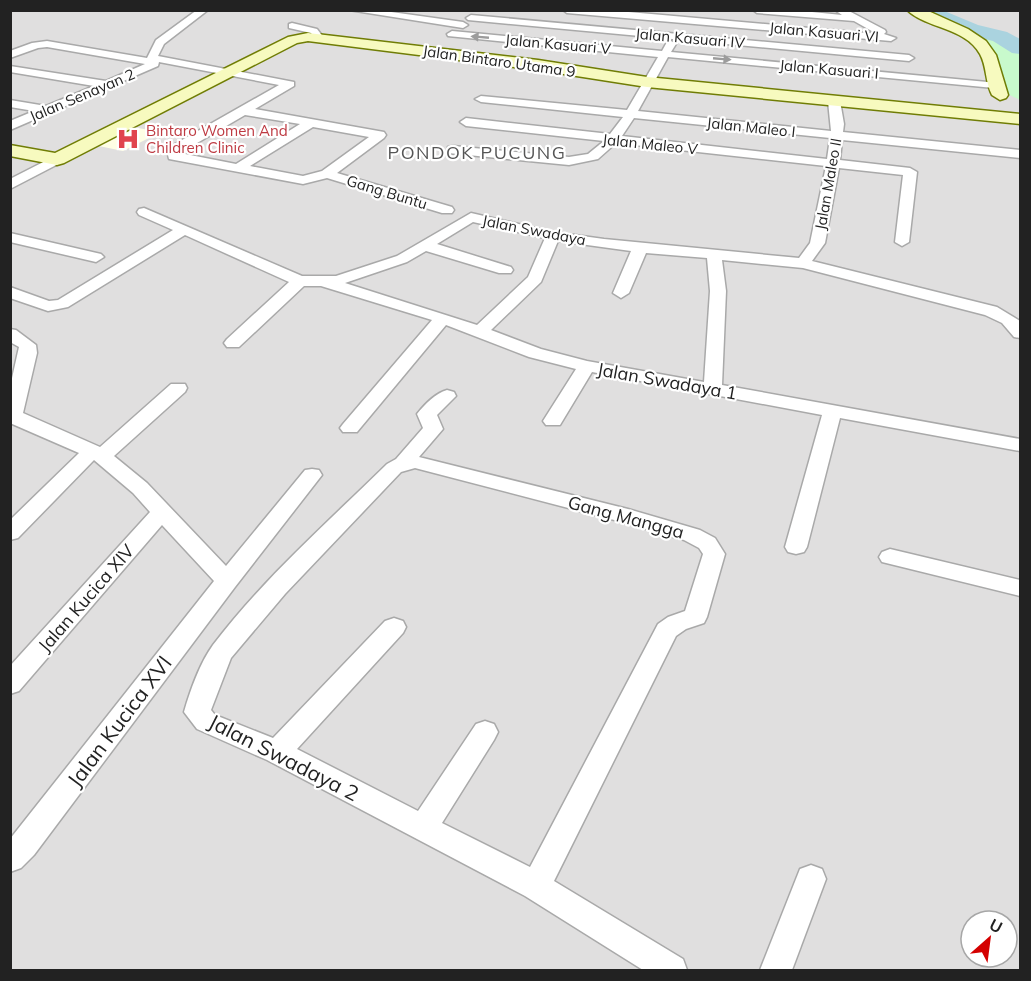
<svg xmlns="http://www.w3.org/2000/svg" width="1031" height="981" font-family="Mulish,sans-serif">
<style>
.residential{fill:#e0dfdf;fill-rule:evenodd}
.education{fill:#ffffe5}
.park{fill:#c8facc}
.lines{fill:none;stroke-linecap:round;stroke-linejoin:round}
.river{fill:#aad3df;fill-rule:evenodd}
.street-casing{stroke:#a9a9a9;stroke-width:3}
.secondary-casing{stroke:#707d05;stroke-width:3}
.street{fill:#fff;fill-rule:evenodd}
.secondary{fill:#f7fabf;fill-rule:evenodd}
.oneway{fill:#9c9c9c}
.labels{text-anchor:middle;dominant-baseline:central;stroke-width:4.5;stroke-linejoin:round;paint-order:stroke}
.far-street-label{font-size:15px;fill:#222;stroke:#fff}
.far-health-label{font-size:15px;fill:#be3a42;stroke:#fff;text-anchor:start}
.far-quarter-label{font-size:18px;letter-spacing:1.5px;fill:#555;stroke:#fff}
.street-label{font-size:18px;fill:#222;stroke:#fff}
.near-street-label{font-size:21px;fill:#222;stroke:#fff}
</style>
<rect width="100%" height="100%" fill="#f2efe9"/>
<!-- residential -->
<path class="residential" d="M 10,11 L 1020,11 L 1020,970 L 11,970 ZM 971,921 L 1007,921 L 1007,957 L 971,957 Z"/>
<!-- education -->
<polygon class="education" points="132,127 161,132 123,151 94,145"/>
<!-- park -->
<polygon class="park" points="949,20 980,33 1006,39 1020,47 1020,100 1003,92 996,57"/>
<g class="lines">
<!-- river -->
<polygon class="river" points="915,10 942,10 978,25 1007,32 1020,39 1020,54 1012,53 993,41 965,34 917,14"/>
<!-- street casing -->
<g class="street-casing">
<g id="street">
<path d="M 197,10 L 208,10 L 164,44 L 158,56 L 294,82 L 294,86 L 255,109 L 384,132 L 386,135 L 384,138 L 337,173 L 452,207 L 454,210 L 452,213 L 442,213 L 327,178 L 303,184 L 169,159 L 167,151 L 168,148 L 279,85 L 159,62 L 158,66 L 10,130 L 10,121 L 34,111 L 10,107 L 10,100 L 46,106 L 94,86 L 10,72 L 10,66 L 106,81 L 145,64 L 47,47 L 38,48 L 10,58 L 10,51 L 32,43 L 47,41 L 147,58 L 156,40 ZM 245,115 L 300,124 L 236,164 L 180,153 ZM 313,127 L 369,137 L 322,171 L 303,176 L 250,166 Z"/>
<polygon points="349,10 377,10 463,22 468,25 463,28"/>
<polygon points="563,10 606,10 877,34 854,21 757,13 753,10 792,10 842,15 835,10 847,10 885,30 886,32 884,34 896,38 891,41 567,13"/>
<polygon points="471,15 909,55 914,58 909,61 468,20 466,18"/>
<polygon points="292,23 317,29 324,38 315,40 311,33 289,28 289,24"/>
<path d="M 452,31 L 662,51 L 667,42 L 671,41 L 676,44 L 671,52 L 998,83 L 998,87 L 994,88 L 668,57 L 638,111 L 831,131 L 828,101 L 834,98 L 840,101 L 844,124 L 843,132 L 1020,150 L 1020,158 L 842,140 L 840,160 L 910,168 L 917,172 L 909,242 L 902,246 L 895,242 L 903,175 L 839,168 L 825,243 L 812,261 L 997,307 L 1020,321 L 1020,338 L 1014,337 L 1002,323 L 985,315 L 803,268 L 722,260 L 726,291 L 722,385 L 1020,439 L 1020,451 L 840,418 L 807,547 L 804,552 L 796,554 L 788,552 L 785,547 L 822,415 L 592,372 L 560,425 L 546,425 L 543,421 L 576,369 L 529,357 L 446,325 L 357,432 L 343,432 L 340,428 L 343,424 L 432,320 L 321,286 L 304,286 L 239,347 L 227,347 L 224,343 L 227,339 L 289,282 L 185,235 L 68,307 L 48,311 L 10,298 L 10,287 L 49,301 L 58,300 L 173,230 L 139,215 L 137,212 L 139,209 L 144,208 L 302,276 L 336,276 L 397,256 L 471,213 L 553,232 L 604,239 L 799,258 L 810,243 L 826,166 L 616,143 L 598,159 L 569,165 L 448,153 L 447,150 L 448,147 L 453,146 L 569,157 L 588,154 L 604,141 L 466,126 L 460,122 L 466,118 L 610,134 L 623,117 L 481,102 L 475,99 L 481,96 L 627,110 L 658,57 L 448,36 L 447,34 ZM 634,118 L 830,138 L 827,159 L 622,136 ZM 473,222 L 545,238 L 528,277 L 477,325 L 345,283 L 407,262 L 426,251 L 499,273 L 511,273 L 513,270 L 511,267 L 437,244 ZM 558,241 L 631,251 L 613,293 L 621,298 L 629,293 L 646,253 L 707,258 L 710,291 L 704,382 L 587,361 L 541,349 L 491,330 L 541,282 Z"/>
<polygon points="57,155 62,156 63,159 62,162 10,189 10,179"/>
<polygon points="10,233 101,254 104,257 96,262 10,242"/>
<polygon points="10,329 16,330 36,345 37,353 23,413 100,447 171,384 185,384 187,388 185,392 114,456 147,483 226,566 305,470 312,469 319,470 322,475 235,587 34,855 21,868 10,872 10,839 214,581 162,525 19,691 10,694 10,666 150,512 133,493 94,460 18,538 10,540 10,520 79,453 10,423 10,387 19,347 10,342"/>
<path d="M 447,390 L 454,392 L 456,396 L 437,415 L 443,429 L 419,457 L 628,509 L 700,530 L 715,538 L 725,554 L 707,617 L 704,623 L 686,629 L 676,636 L 554,881 L 683,959 L 687,970 L 643,970 L 525,896 L 267,760 L 197,729 L 184,712 C 190,691 200,663 213,645 C 263,579 328,522 387,464 L 396,459 L 423,428 L 417,414 C 424,405 436,393 447,390 ZM 415,468 L 622,522 L 684,540 L 699,548 L 703,554 L 685,611 L 668,617 L 658,624 L 530,867 L 442,823 L 494,740 L 498,732 L 494,724 L 485,721 L 476,724 L 418,811 L 297,749 L 403,633 L 406,627 L 403,621 L 394,618 L 385,621 L 273,738 L 215,715 L 211,710 L 231,658 L 285,594 L 401,472 Z"/>
<polygon points="890,549 1020,580 1020,596 882,562 879,557 882,552"/>
<polygon points="811,865 822,869 826,879 792,970 760,970 800,869"/>
</g>
</g>
<!-- secondary casing -->
<g class="secondary-casing">
<g id="secondary">
<path d="M 907,10 L 926,10 L 968,29 L 986,41 L 996,55 L 1008,95 L 1006,98 L 1000,100 L 992,95 C 985,82 987,66 980,54 C 965,27 927,29 907,10 Z"/>
<polygon points="308,33 538,60 647,77 1020,114 1020,124 647,87 538,70 308,41 297,43 64,163 57,165 10,156 10,145 55,153 288,37"/>
</g>
</g>
<!-- street -->
<use href="#street" class="street"/>
<!-- secondary -->
<use href="#secondary" class="secondary"/>
</g>
<!-- one-way arrows -->
<defs><path id="oneway-solid" d="M-6-.8H1V-3.2L6.5 0L1 3.2V.8H-6Z" transform="scale(1.5)"/></defs>
<g class="oneway">
<use href="#oneway-solid" transform="translate(480 37) rotate(-175)"/>
<use href="#oneway-solid" transform="translate(722 59) rotate(5)"/>
</g>
<!-- icons -->
<defs>
<g id="hospital-bare" transform="scale(1.8)"><path d="M-5-5h3v3.5h4V-5h3V5h-3V1.5h-4V5h-3Z" fill="#e0444e" stroke="#fff" stroke-width="2.5" paint-order="stroke"/></g>
</defs>
<g fill-rule="evenodd">
<use href="#hospital-bare" x="128" y="139"/>
</g>
<g class="labels">
<!-- far-street labels -->
<g class="far-street-label">
<text transform="translate(824 32) rotate(5)">Jalan Kasuari VI</text>
<text transform="translate(690 38) rotate(5)">Jalan Kasuari IV</text>
<text transform="translate(558 44) rotate(5)">Jalan Kasuari V</text>
<text transform="translate(499 61) rotate(8)">Jalan Bintaro Utama 9</text>
<text transform="translate(829 69) rotate(5)">Jalan Kasuari I</text>
<text transform="translate(82 95) rotate(-23)">Jalan Senayan 2</text>
<text transform="translate(751 127) rotate(6)">Jalan Maleo I</text>
<text transform="translate(650 144) rotate(6)">Jalan Maleo V</text>
<text transform="translate(828 184) rotate(-80)">Jalan Maleo II</text>
<text transform="translate(387 192) rotate(17)">Gang Buntu</text>
<text transform="translate(534 230) rotate(11)">Jalan Swadaya</text>
</g>
<!-- far-health labels -->
<g class="far-health-label">
<text x="146" y="130">Bintaro Women And<tspan x="146" dy="17">Children Clinic</tspan></text>
</g>
<!-- far-quarter labels -->
<g class="far-quarter-label">
<text x="477" y="152">PONDOK PUCUNG</text>
</g>
<!-- street labels -->
<g class="street-label">
<text transform="translate(667 381) rotate(10)">Jalan Swadaya 1</text>
<text transform="translate(626 517) rotate(15)">Gang Mangga</text>
<text transform="translate(86 598) rotate(-49)">Jalan Kucica XIV</text>
</g>
<!-- near-street labels -->
<g class="near-street-label">
<text transform="translate(119 721) rotate(-53)">Jalan Kucica XVI</text>
<text transform="translate(284 757) rotate(27)">Jalan Swadaya 2</text>
</g>
</g>
<!-- border -->
<rect width="1031" height="981" fill="none" stroke="#222222" stroke-width="24"/>
<!-- north arrow -->
<g transform="translate(989 939) rotate(28)"><circle r="28" fill="#ffffff" stroke="#a7a7a7" stroke-width="1.5"/>
<path d="M0-4.5L10 22L0 15L-10 22Z" fill="#d40000"/>
<text y="-9" font-size="16" font-weight="bold" text-anchor="middle" fill="#222222">U</text>
</g>
</svg>
